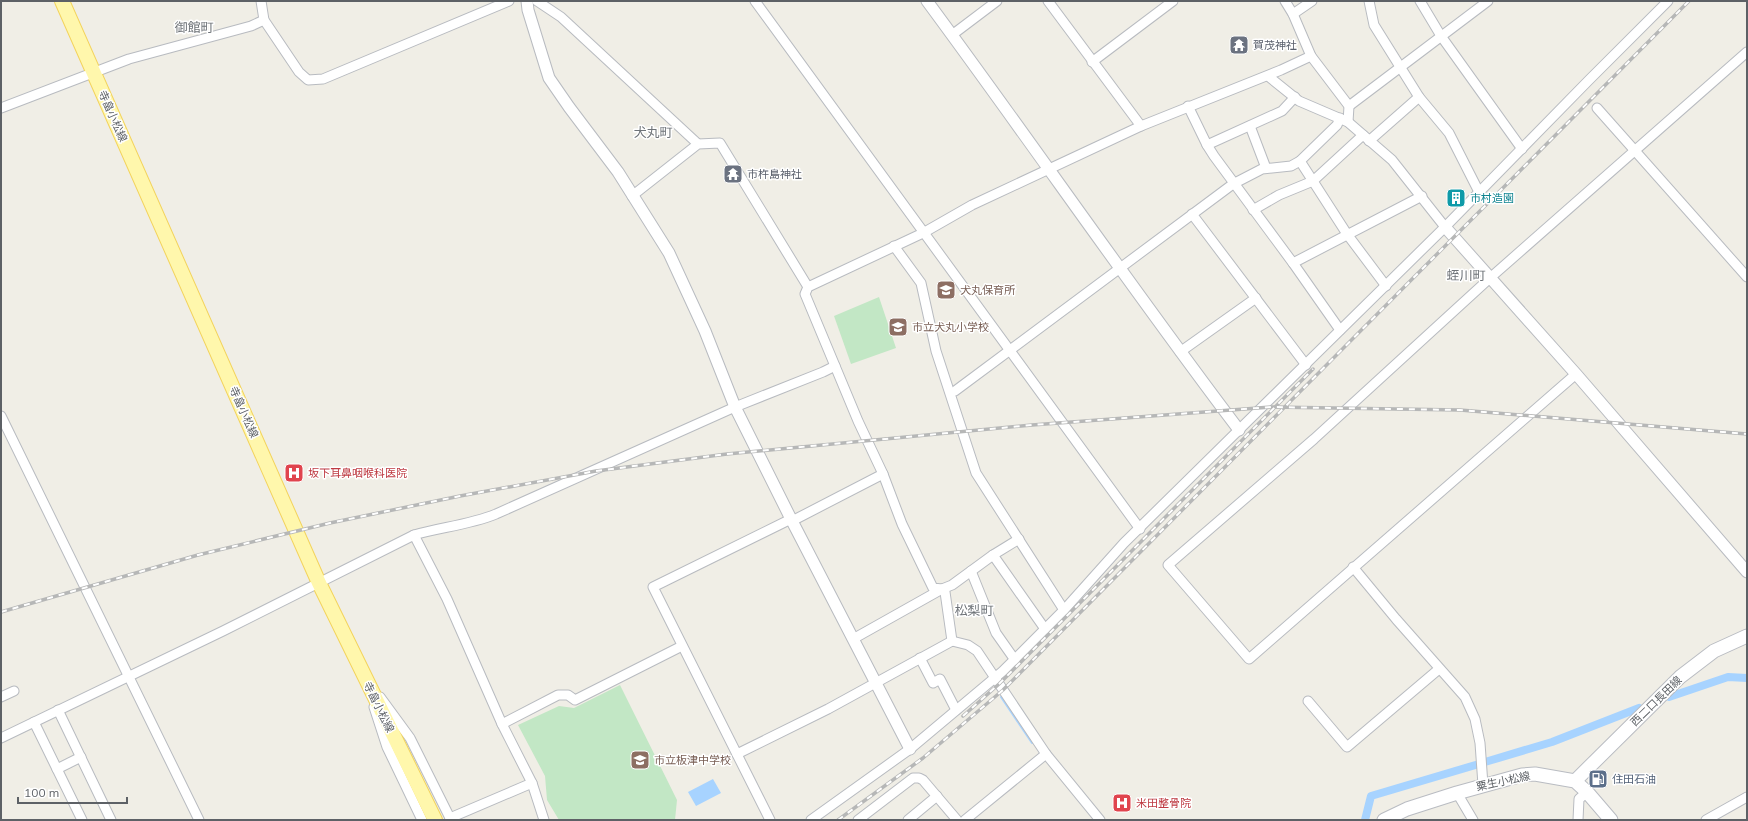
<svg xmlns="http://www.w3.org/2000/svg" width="1748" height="821" font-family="Mulish,'Noto Sans JP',sans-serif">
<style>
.green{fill:#c2e7c5}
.water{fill:#a7d3ff}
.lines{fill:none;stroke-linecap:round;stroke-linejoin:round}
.stream{stroke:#a7d3ff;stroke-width:2}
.canal{stroke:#a7d3ff;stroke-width:8}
.minor-casing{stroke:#b8bbc0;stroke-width:11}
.tertiary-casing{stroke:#b8bbc0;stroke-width:13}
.secondary-casing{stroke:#b9bcc2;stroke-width:15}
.primary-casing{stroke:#f3d35c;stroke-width:16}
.minor{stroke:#fff;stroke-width:9}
.tertiary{stroke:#fff;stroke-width:11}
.secondary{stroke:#fff;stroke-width:13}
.primary{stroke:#fff7ac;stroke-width:14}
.rail-casing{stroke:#b6b7b7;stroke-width:3.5}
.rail{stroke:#fff;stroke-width:2;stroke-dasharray:6;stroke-linecap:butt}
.labels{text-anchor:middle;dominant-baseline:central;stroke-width:3;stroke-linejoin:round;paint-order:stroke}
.worship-label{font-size:11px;fill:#5b616d;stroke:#fff;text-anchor:start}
.street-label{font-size:11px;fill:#5d6166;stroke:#fff}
.culture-label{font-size:11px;fill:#0d838f;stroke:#fff;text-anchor:start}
.education-label{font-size:11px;fill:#785e54;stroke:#fff;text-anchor:start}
.health-label{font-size:11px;fill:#be3a42;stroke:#fff;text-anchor:start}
.service-label{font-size:11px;fill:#4e5e75;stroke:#fff;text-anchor:start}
.quarter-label{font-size:13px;fill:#6e7378;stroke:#fff}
</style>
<rect width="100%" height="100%" fill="#f0eee6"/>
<!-- green -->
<g class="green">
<polygon points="879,297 896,348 851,364 834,316"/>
<polygon points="620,685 677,800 675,820 559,820 547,800 545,776 518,725 559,706 574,708"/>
</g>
<!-- water -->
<polygon class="water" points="713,779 721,793 696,806 688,792"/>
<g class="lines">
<!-- stream -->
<polyline class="stream" points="1001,697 1032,743"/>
<!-- canal -->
<g class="canal">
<polyline points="1669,697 1728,677 1747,678"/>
<polyline points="1485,762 1552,742 1639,708"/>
<polyline points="1365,820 1371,796 1479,764"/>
</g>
<!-- minor casing -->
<g class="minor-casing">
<g id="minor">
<polyline points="261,1 264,20 299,72 308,80 323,79 509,1"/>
<polyline points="537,1 561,17 698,144"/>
<polyline points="755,1 1140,529"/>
<polyline points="1048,1 1141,126"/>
<polyline points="1285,1 1293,14 1311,56 1349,106 1348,122"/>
<polyline points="1369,1 1374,25 1419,97 1449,133 1479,192"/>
<polyline points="1420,1 1441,36 1522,149"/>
<polyline points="1293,14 1312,1"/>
<polyline points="952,35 997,1"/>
<polyline points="1092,62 1173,1"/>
<polyline points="1268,76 1299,101 1348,122 1392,160 1445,227"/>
<polyline points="1188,106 1207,145 1214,156 1293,263 1340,330"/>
<polyline points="1349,106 1488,1"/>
<polyline points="1,108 129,59 251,26 264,20"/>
<polyline points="1597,108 1747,277"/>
<polyline points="1250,126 1266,168"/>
<polyline points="1369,141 1419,97"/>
<polyline points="1207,145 1282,111 1295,97"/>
<polyline points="1300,161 1347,234 1386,286"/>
<polyline points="632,196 698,144 720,143 808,287"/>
<polyline points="1253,210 1279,195 1313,181 1363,135"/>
<polyline points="1192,214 1306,365"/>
<polyline points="894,246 921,283 936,351 976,473 1064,610"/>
<polyline points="1293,263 1422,196"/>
<polyline points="1180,352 1256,298"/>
<polyline points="1576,374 1249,659 1168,565 1314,439 1490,278 1747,52"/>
<polyline points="955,391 1233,184 1262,169 1291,166 1300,161 1337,125 1340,118"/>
<polyline points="1,416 199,820"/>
<polyline points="792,521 883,474"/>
<polyline points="414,535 447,599 502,724 532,783 544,820"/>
<polyline points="993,555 1045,629"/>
<polyline points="1353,567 1396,619 1465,697 1475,719 1480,743 1483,785"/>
<polyline points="971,571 996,633 1015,660"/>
<polyline points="853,639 942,589 952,585 993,555 1019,539"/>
<polyline points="952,641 945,592 942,589 933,588 902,524 883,474 858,421 805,294 808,287 923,233 972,205 1141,126 1281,70 1311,56"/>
<polyline points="920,658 933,683 940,679 956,710"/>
<polyline points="1,697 14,691"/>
<polyline points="380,697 410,738 451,820"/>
<polyline points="1308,701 1347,747 1439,669"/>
<polyline points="374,707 387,747 422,820"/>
<polyline points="58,710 111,820"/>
<polyline points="34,722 82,820"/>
<polyline points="502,724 558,695 568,695 575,700 682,646"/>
<path d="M 1,738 L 223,631 L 414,535 C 442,527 469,525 496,514 L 735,407 L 823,372 L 835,366"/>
<polyline points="737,754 828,709 952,641 968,645 977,651 1046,754 1100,820"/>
<polyline points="57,769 81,757"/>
<polyline points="1457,793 1473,820"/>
<polyline points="450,818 532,783"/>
<polyline points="770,820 653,587 791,519"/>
<polyline points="811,820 910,749 1003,671 1064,610 1124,543 1445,227 1588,81 1668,1"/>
<polyline points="858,820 913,778 919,778 923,780 957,820"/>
<polyline points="908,820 937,796"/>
<polyline points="965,820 1046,754"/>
<polyline points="1578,820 1579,799 1587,792"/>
<polyline points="1706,820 1747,797"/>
</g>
</g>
<!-- tertiary casing -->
<g class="tertiary-casing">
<g id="tertiary">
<polyline points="527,1 528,10 549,78 569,107 618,172 669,253 705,331 735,407 791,519 910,749"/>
<path d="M 927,1 C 1032,143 1132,289 1239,430"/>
<polyline points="1445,227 1576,374 1747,572"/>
</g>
</g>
<!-- secondary casing -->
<g class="secondary-casing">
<g id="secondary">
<polyline points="1575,781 1680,677 1714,651 1747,636"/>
<polyline points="1384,820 1407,809 1457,793 1522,775 1535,774 1575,781 1587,792 1611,820"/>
</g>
</g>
<!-- primary casing -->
<g class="primary-casing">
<polyline id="primary" points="62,1 319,583 435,820"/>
</g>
<!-- minor -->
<use href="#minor" class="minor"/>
<!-- tertiary -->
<use href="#tertiary" class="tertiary"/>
<!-- secondary -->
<use href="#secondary" class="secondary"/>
<!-- primary -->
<use href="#primary" class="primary"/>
<!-- rail casing -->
<g class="rail-casing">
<g id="rail">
<polyline points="1,612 198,555 330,523 460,496 596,471 727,454 1032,425 1271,407 1460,410 1747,434"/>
<polyline points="963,716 999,684 1313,369"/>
<polyline points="838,820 923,758 1003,690 1689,1"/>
</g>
</g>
<!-- rail -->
<use href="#rail" class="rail"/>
</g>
<!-- icons -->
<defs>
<g id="temple-square" transform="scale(1)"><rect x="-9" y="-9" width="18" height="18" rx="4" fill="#6b7280" stroke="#fff"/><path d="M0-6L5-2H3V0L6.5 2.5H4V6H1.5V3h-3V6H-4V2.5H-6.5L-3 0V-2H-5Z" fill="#fff"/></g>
<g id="building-square" transform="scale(1)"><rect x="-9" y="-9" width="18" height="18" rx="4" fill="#0f9aa8" stroke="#fff"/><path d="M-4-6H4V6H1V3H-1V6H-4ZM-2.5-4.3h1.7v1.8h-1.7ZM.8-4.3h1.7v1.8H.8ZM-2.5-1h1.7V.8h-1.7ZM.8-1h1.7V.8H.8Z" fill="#fff"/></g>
<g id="school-square" transform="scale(1)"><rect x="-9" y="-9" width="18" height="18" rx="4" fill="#8d6e63" stroke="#fff"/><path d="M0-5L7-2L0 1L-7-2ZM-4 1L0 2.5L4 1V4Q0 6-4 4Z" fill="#fff"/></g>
<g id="hospital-square" transform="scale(1)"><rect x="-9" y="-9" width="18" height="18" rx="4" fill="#e0444e" stroke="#fff"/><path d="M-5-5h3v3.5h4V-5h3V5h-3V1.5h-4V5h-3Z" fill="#fff"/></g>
<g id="fuel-square" transform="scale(1)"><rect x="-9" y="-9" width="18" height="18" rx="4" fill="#5c6f8a" stroke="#fff"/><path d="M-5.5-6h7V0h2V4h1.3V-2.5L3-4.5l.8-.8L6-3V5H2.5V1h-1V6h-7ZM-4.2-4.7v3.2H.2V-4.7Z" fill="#fff"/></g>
</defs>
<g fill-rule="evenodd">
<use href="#temple-square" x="1239" y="45"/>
<use href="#temple-square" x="733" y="174"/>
<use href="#building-square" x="1456" y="198"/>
<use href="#school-square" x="946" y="290"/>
<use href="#school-square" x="898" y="327"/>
<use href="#hospital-square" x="294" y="473"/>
<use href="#school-square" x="640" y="760"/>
<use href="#fuel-square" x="1598" y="779"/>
<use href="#hospital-square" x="1122" y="803"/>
</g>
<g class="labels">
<!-- worship labels -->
<g class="worship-label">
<text x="1253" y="45">賀茂神社</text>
<text x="747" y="174">市杵島神社</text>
</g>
<!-- street labels -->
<g class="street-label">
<text transform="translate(113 116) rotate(66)">寺畠小松線</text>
<text transform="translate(244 412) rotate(66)">寺畠小松線</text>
<text transform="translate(1656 701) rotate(-44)">西二口長田線</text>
<text transform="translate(379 707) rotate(64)">寺畠小松線</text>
<text transform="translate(1503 781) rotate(-12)">粟生小松線</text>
</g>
<!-- culture labels -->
<g class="culture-label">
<text x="1470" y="198">市村造園</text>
</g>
<!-- education labels -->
<g class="education-label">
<text x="960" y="290">犬丸保育所</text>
<text x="912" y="327">市立犬丸小学校</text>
<text x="654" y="760">市立板津中学校</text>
</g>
<!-- health labels -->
<g class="health-label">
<text x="308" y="473">坂下耳鼻咽喉科医院</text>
<text x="1136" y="803">米田整骨院</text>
</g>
<!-- service labels -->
<g class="service-label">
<text x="1612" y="779">住田石油</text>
</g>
<!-- quarter labels -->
<g class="quarter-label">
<text x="194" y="27">御館町</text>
<text x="653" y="132">犬丸町</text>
<text x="1466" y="275">蛭川町</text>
<text x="974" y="610">松梨町</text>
</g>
</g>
<!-- border -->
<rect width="1748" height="821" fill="none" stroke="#5d6166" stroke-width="4"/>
<!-- scale -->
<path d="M18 797v6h109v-6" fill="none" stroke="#5d6166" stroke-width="2"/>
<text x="24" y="797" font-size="12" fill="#5d6166" stroke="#ffffff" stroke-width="3" paint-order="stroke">100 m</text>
</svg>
